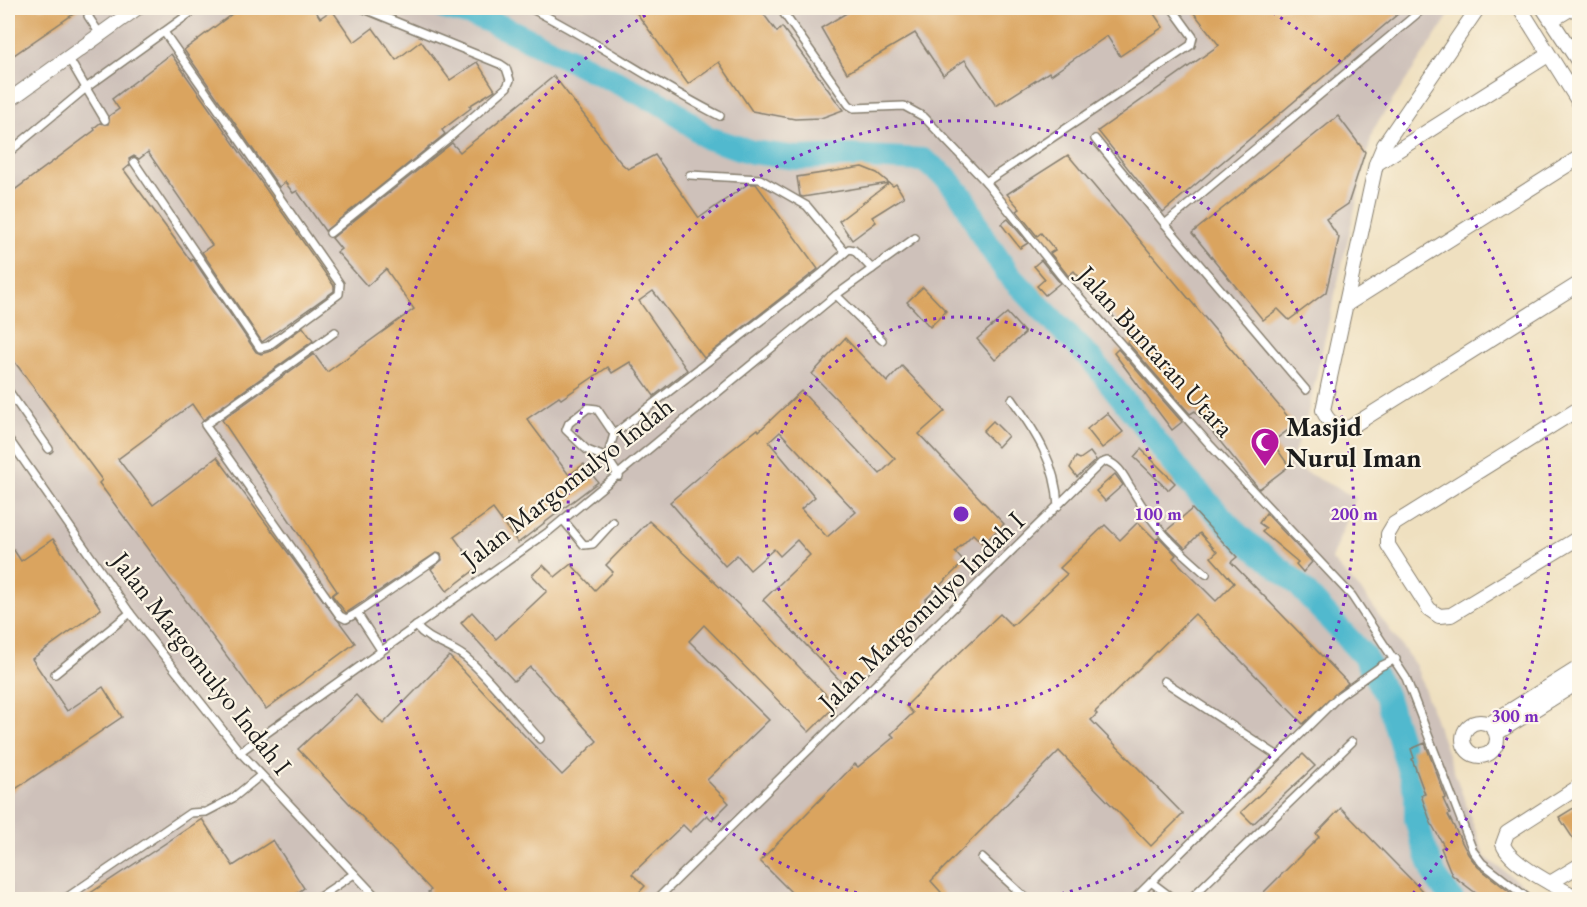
<svg xmlns="http://www.w3.org/2000/svg" width="1587" height="907" font-family="'EB Garamond',serif">
<style>
.industrial{fill:#cec1ba}
.lines{fill:none;stroke-linecap:round;stroke-linejoin:round}
.river{stroke:#51b9ce;stroke-width:24}
.building{fill:#daa45f;fill-rule:evenodd}
.lane-casing{stroke:#867e6e;stroke-width:10}
.street-casing{stroke:#867e6e;stroke-width:16}
.lane{stroke:#fff;stroke-width:7}
.street{stroke:#fff;stroke-width:14}
.ring{fill:none;stroke:#7b2cbf;stroke-width:3;stroke-dasharray:3 6}
.labels{text-anchor:middle;dominant-baseline:central;stroke-width:4.5;stroke-linejoin:round;paint-order:stroke}
.street-label{font-size:27px;fill:#1c1c1c;stroke:#fcf5e5}
.poi-label{font-size:27px;font-weight:bold;fill:#1c1c1c;stroke:#fcf5e5;text-anchor:start}
.centre{fill:#7b2cbf;stroke:#fcf5e5;stroke-width:3}
.ring-label{font-size:18px;text-anchor:middle;font-weight:bold;fill:#7b2cbf;stroke:#fcf5e5;stroke-width:4.5;stroke-linejoin:round;paint-order:stroke}
</style>
<rect width="100%" height="100%" fill="#fcf5e5"/>
<filter id="ink" filterUnits="userSpaceOnUse"><feTurbulence type="fractalNoise" baseFrequency=".0167" numOctaves="2"/><feDisplacementMap in="SourceGraphic" scale="12" xChannelSelector="R" yChannelSelector="G"/><feConvolveMatrix kernelMatrix="1 2 1 2 8 2 1 2 1" color-interpolation-filters="sRGB"/></filter>
<filter id="wash" filterUnits="userSpaceOnUse"><feTurbulence type="fractalNoise" baseFrequency=".008" numOctaves="4" result="noise"/><feDisplacementMap in="SourceGraphic" scale="24" xChannelSelector="R" yChannelSelector="G"/><feGaussianBlur stdDeviation="1.35" result="paint"/><feColorMatrix in="noise" values="0 0 0 0 0 0 0 0 0 0 0 0 0 0 0 0 0 1.4 0 .05"/><feComposite in="paint" operator="in"/></filter>
<g filter="url(#wash)">
<rect width="100%" height="100%" fill="#efe0c0"/>
<!-- industrial -->
<polygon class="industrial" points="8,8 1454,8 1373,130 1307,416 1290,464 1356,498 1331,559 1363,593 1416,666 1485,857 1542,899 8,899"/>
<g class="lines">
<!-- river -->
<polyline class="river" points="444,8 482,18 511,31 668,107 708,138 752,152 797,158 847,156 923,160 946,177 964,199 983,237 1009,275 1092,360 1186,479 1240,537 1294,580 1364,656 1386,695 1404,754 1416,793 1416,819 1422,841 1435,876 1452,900"/>
</g>
<g id="blocks">
<!-- building -->
<g class="building">
<polygon points="8,8 82,8 8,59"/>
<polygon points="240,8 314,8 320,18 332,10 354,42 373,28 396,60 421,41 450,80 477,62 495,90 469,106 471,108 442,130 445,134 325,231 297,191 293,193 285,182 279,187 184,50"/>
<polygon points="633,8 759,8 777,32 782,27 843,110 821,118 795,119 752,111 719,62 688,84"/>
<polygon points="855,8 1150,8 1163,27 1120,56 1107,36 1051,75 1049,72 996,106 965,60 943,75 915,33 847,73 821,28"/>
<polygon points="1190,8 1405,8 1163,212 1098,131 1219,45"/>
<polygon points="171,54 334,286 334,291 262,342 202,252 212,245 148,152 139,159 134,156 129,159 130,165 124,170 191,261 193,259 256,352 261,354 271,351 303,327 313,341 203,420 192,404 118,459 153,505 217,457 355,643 266,709 99,483 102,480 8,353 8,195 95,130 94,128 100,123 108,124 109,116 119,109 112,99"/>
<polygon points="554,76 621,163 628,169 655,155 699,218 748,184 756,184 818,269 704,358 653,291 639,301 687,370 654,396 630,362 612,373 608,367 561,399 559,397 527,419 569,475 584,464 598,482 518,543 493,509 454,537 477,568 447,591 431,569 442,560 441,554 436,553 346,613 332,595 337,591 222,420 314,354 327,372 414,309 386,269 367,286 337,252 341,249 332,238 452,143 460,152"/>
<polygon points="1338,116 1365,152 1348,204 1326,219 1339,238 1326,292 1289,320 1278,309 1263,320 1192,233"/>
<polygon points="1068,155 1295,425 1272,442 1289,466 1259,489 1195,411 1190,414 1127,342 1132,338 1074,271 1068,276 1066,273 1050,253 1055,250 1041,233 1037,236 1017,211 1020,209 1007,194"/>
<polygon points="862,167 877,173 893,186 896,184 904,197 872,217 876,222 852,240 839,221 889,183 803,197 800,196 797,177"/>
<polygon points="1008,219 1028,243 1020,248 1001,224"/>
<polygon points="1041,260 1060,283 1045,295 1037,286 1045,279 1034,266"/>
<polygon points="923,287 946,311 930,327 907,302"/>
<polygon points="1007,313 1025,333 995,360 977,339"/>
<path d="M 845,338 L 887,382 L 902,366 L 945,411 L 919,434 L 1004,524 L 983,544 L 973,534 L 955,552 L 964,562 L 925,600 L 931,607 L 888,645 L 893,650 L 850,691 L 763,600 L 810,555 L 797,540 L 780,556 L 774,549 L 750,570 L 737,555 L 725,566 L 670,502 L 720,459 L 758,429 L 759,431 L 801,391 L 880,474 L 895,459 L 812,374 ZM 780,432 L 856,512 L 827,537 L 801,509 L 815,497 L 769,442 Z"/>
<polygon points="1118,349 1182,422 1172,430 1114,353"/>
<polygon points="1107,413 1123,432 1102,448 1087,429"/>
<polygon points="993,421 1008,436 998,447 983,431"/>
<polygon points="1141,449 1175,483 1168,490 1134,457"/>
<polygon points="1090,452 1096,460 1077,477 1070,468 1076,457 1080,459"/>
<polygon points="1115,474 1123,485 1105,501 1096,491"/>
<polygon points="1192,509 1237,557 1231,562 1348,683 1303,724 1195,614 1095,712 1097,714 1091,720 1183,814 1151,846 1059,751 931,881 948,900 799,900 760,861 855,764 858,767 894,737 891,734 913,713 906,706 949,663 1000,614 1012,626 1067,574 1060,568 1105,525 1120,540 1138,522 1156,540 1159,537 1176,555 1173,558 1216,601 1234,583 1211,557 1217,552 1200,533 1185,548 1167,530"/>
<polygon points="1266,513 1312,562 1303,572 1296,564 1298,562 1262,532 1266,528 1259,523"/>
<polygon points="649,521 740,606 836,705 809,732 704,625 689,641 769,720 707,780 729,803 712,820 707,815 690,832 683,825 632,874 645,886 632,900 436,900 428,892 431,890 298,749 356,695 383,724 449,656 562,775 597,741 530,667 514,681 461,623 472,612 496,639 547,591 532,575 543,565 555,577 571,564 595,590 613,572 606,565"/>
<polygon points="53,539 101,609 32,659 67,711 103,687 122,717 8,794 8,541 21,561"/>
<polygon points="1425,743 1446,798 1443,799 1450,814 1448,815 1468,854 1478,867 1520,900 1485,900 1452,875 1441,848 1444,846 1431,823 1421,795 1425,794 1412,759 1414,758 1411,749"/>
<polygon points="1303,754 1315,766 1253,824 1241,812"/>
<polygon points="1580,804 1580,849 1559,817"/>
<polygon points="1341,808 1431,900 1256,900 1319,837 1316,834"/>
<polygon points="202,819 233,866 273,840 304,888 287,900 80,900"/>
</g>
</g>
</g>
<g filter="url(#ink)">
<use href="#blocks" fill-opacity="0" stroke="#867e6e" stroke-width="1.5"/>
<g class="lines">
<!-- lane casing -->
<g class="lane-casing">
<g id="lane">
<polyline points="94,8 88,16 100,34"/>
<path d="M 530,8 C 595,40 654,83 720,116"/>
<polyline points="780,8 849,105 854,108 904,106 924,117 986,182 1062,277 1211,446 1352,596 1406,678 1473,851 1482,863 1530,900"/>
<polyline points="68,57 86,88 197,8"/>
<polyline points="1095,139 1165,224"/>
<polyline points="8,153 86,88 105,120"/>
<polyline points="134,162 260,348 268,346 339,294 340,284 164,32"/>
<polyline points="690,175 760,179 807,206 845,252"/>
<polyline points="986,182 1191,45 1193,37 1172,8"/>
<polyline points="330,233 450,137 507,87 510,80 506,68 500,64 362,8"/>
<polyline points="836,295 882,340"/>
<polyline points="335,332 205,425 340,616 346,619 357,613"/>
<polyline points="8,390 49,449"/>
<polyline points="1306,390 1165,224 1424,8"/>
<path d="M 1012,399 C 1036,433 1056,463 1058,506"/>
<polyline points="614,434 821,274 849,249 854,250 872,269"/>
<polyline points="8,438 130,613 240,752 379,900"/>
<polyline points="607,458 614,434 597,409 588,408 569,423 566,430 587,450 607,458 619,476"/>
<polyline points="563,520 584,545 593,544 613,522"/>
<path d="M 416,626 C 429,642 448,644 465,657 C 490,677 517,715 540,739"/>
<polyline points="381,650 357,613 437,558"/>
<polyline points="55,674 130,613"/>
<polyline points="1164,681 1278,756"/>
<polyline points="240,752 548,532 836,295 915,238"/>
<polyline points="982,858 1028,900"/>
<polyline points="1151,882 1175,900"/>
<polyline points="63,900 190,813 206,812 233,798 261,775"/>
<polyline points="315,900 354,874"/>
<path d="M 656,900 L 1101,463 L 1107,461 C 1120,466 1124,477 1131,488 C 1154,527 1172,545 1206,574"/>
<polyline points="1133,900 1339,696 1381,666 1396,659"/>
<polyline points="1189,900 1352,742"/>
</g>
</g>
<!-- street casing -->
<g class="street-casing">
<g id="street">
<path d="M 1478,8 L 1384,145 L 1376,164 L 1323,410 C 1328,423 1335,426 1349,428 L 1580,283"/>
<polyline points="1520,8 1580,104"/>
<polyline points="1543,8 1580,64"/>
<polyline points="1552,20 1572,8"/>
<polyline points="8,101 137,8"/>
<polyline points="1376,164 1548,55"/>
<polyline points="1347,304 1580,157"/>
<polyline points="1580,408 1394,524 1388,534 1388,545 1429,609 1439,616 1451,615 1580,537"/>
<circle cx="1480" cy="739" r="17"/>
<polyline points="1489,724 1580,667"/>
<polyline points="1497,733 1580,681"/>
<path d="M 1580,786 L 1507,833 L 1503,844 C 1509,864 1561,889 1580,899"/>
<polyline points="1550,883 1580,865"/>
</g>
</g>
<!-- lane -->
<use href="#lane" class="lane"/>
<!-- street -->
<use href="#street" class="street"/>
</g>
</g>
<!-- distance rings -->
<g class="ring">
<circle cx="961" cy="514" r="197"/>
<path d="M883 899A393 393 0 1 1 1039 899"/>
<path d="M512 897A590 590 0 0 1 657 8M1265 8A590 590 0 0 1 1410 897"/>
</g>
<!-- icons -->
<defs>
<g id="mosque-pin" transform="scale(1.5)"><path d="M0 17L-7.5 6A9.5 9.5 0 1 1 7.5 6Z" fill="#b5179e" stroke="#fcf5e5"/><path d="M3.5-4.9A6 6 0 1 0 3.5 4.9A5 5 0 1 1 3.5-4.9Z" fill="#fff"/></g>
</defs>
<g fill-rule="evenodd">
<use href="#mosque-pin" x="1265" y="442"/>
</g>
<g class="labels">
<!-- street labels -->
<g class="street-label">
<text transform="translate(1156 351) rotate(48)">Jalan Buntaran Utara</text>
<text transform="translate(567 482) rotate(-38)">Jalan Margomulyo Indah</text>
<text transform="translate(921 611) rotate(-44)">Jalan Margomulyo Indah I</text>
<text transform="translate(202 663) rotate(52)">Jalan Margomulyo Indah I</text>
</g>
<!-- poi labels -->
<g class="poi-label">
<text x="1286" y="426">Masjid<tspan x="1286" dy="31">Nurul Iman</tspan></text>
</g>
</g>
<circle cx="961" cy="514" r="9" class="centre"/>
<g class="ring-label">
<text x="1158" y="520">100 m</text>
<text x="1354" y="520">200 m</text>
<text x="1515" y="722">300 m</text>
</g>
<!-- margin -->
<rect width="1587" height="907" fill="none" stroke="#fcf5e5" stroke-width="30"/>
</svg>
